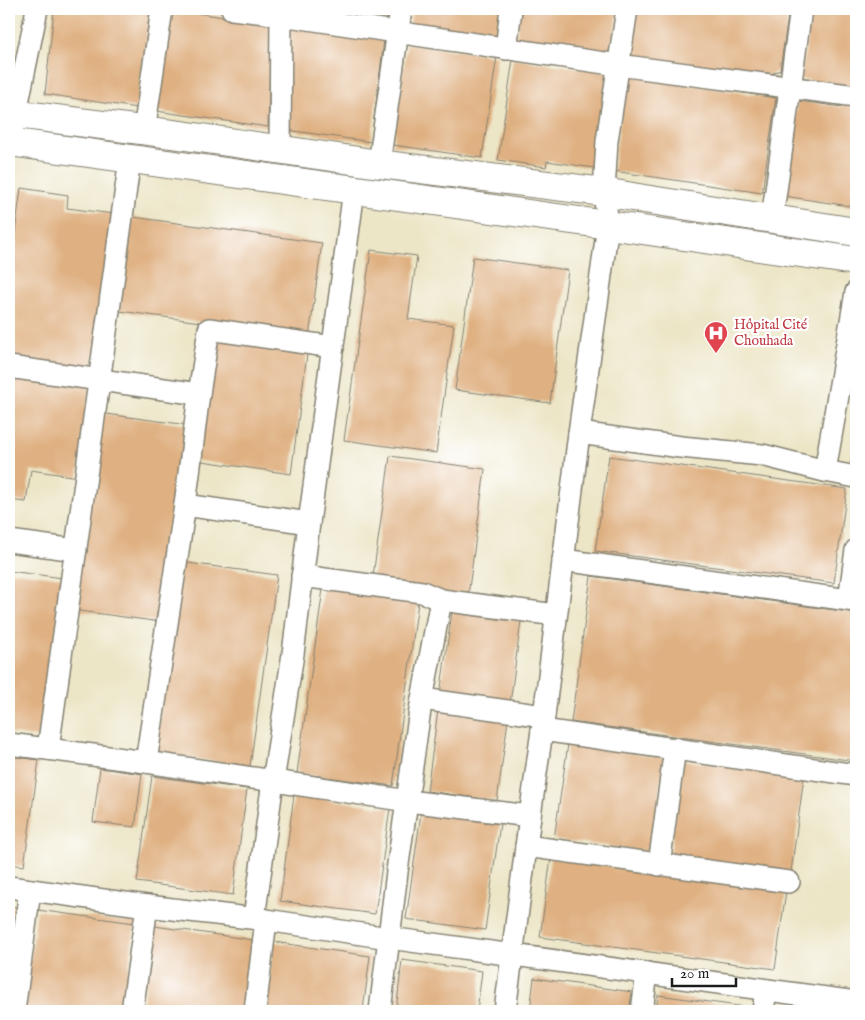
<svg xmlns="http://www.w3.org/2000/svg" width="865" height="1020" font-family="'IM FELL English',serif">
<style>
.building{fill:#dfb081}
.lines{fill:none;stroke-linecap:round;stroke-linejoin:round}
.street-casing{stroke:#848071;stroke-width:24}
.secondary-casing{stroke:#848071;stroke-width:30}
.street{stroke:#fff;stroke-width:21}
.secondary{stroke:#fff;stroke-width:28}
.labels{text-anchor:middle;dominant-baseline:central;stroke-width:4.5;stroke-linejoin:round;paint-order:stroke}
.health-label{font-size:14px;fill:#be3a42;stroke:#fff;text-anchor:start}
</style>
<rect width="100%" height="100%" fill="#fff"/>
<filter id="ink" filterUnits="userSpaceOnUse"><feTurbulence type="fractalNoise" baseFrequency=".02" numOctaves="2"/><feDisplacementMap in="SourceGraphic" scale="10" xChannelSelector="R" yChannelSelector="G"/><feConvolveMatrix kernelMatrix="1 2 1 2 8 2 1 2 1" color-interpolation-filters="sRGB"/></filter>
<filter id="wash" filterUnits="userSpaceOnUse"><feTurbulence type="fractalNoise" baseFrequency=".0096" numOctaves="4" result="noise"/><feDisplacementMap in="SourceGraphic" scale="20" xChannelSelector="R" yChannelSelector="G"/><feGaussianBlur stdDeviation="1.12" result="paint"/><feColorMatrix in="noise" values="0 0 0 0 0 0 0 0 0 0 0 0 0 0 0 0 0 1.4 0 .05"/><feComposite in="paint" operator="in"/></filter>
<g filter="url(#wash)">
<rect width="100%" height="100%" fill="#ece5c6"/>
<g id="blocks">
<!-- building -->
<g class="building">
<polygon points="9,9 15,9 10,38 9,38"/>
<polygon points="54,9 150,9 137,108 45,94"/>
<polygon points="170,9 271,24 268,127 156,111"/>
<polygon points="308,9 389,9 387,21"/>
<polygon points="412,9 504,9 500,37 410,25"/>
<polygon points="520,9 618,9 611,53 516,40"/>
<polygon points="637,9 789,9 780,70 769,75 630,56"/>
<polygon points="812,9 856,9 856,87 801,79"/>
<polygon points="290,27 384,40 371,142 287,130"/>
<polygon points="407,44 497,56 482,158 393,145"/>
<polygon points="513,59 608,72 594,168 547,161 546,167 498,160"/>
<polygon points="627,75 776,98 762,193 613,171"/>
<polygon points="798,101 842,107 842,104 856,106 856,207 784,196"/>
<polygon points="21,188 68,195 67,208 114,214 92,373 9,361 9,277"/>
<polygon points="133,217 322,243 309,337 120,311"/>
<polygon points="371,250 417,256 408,319 454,325 436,453 344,440"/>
<polygon points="473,257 568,270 550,403 455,390"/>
<polygon points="213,333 308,347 291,474 195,460"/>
<polygon points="9,371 90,382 78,477 31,470 26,502 9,500"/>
<polygon points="99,413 188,425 161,622 72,610"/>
<polygon points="855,430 856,430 856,464 851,463"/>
<polygon points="390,456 485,469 468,596 372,583"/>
<polygon points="609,456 847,489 834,583 595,551"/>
<polygon points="181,562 277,575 250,766 155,753"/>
<polygon points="9,571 63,578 42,738 9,733"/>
<polygon points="591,576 856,613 856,761 571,722"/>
<polygon points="324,582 419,595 393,786 297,773"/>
<polygon points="452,612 521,621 510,704 440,694"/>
<polygon points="438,710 508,720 497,801 427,791"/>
<polygon points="568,744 664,758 651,852 554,839"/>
<polygon points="9,756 39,760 24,866 9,864"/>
<polygon points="683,760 804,777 791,872 670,855"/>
<polygon points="100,768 142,774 135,827 93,822"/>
<polygon points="152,776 247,789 233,895 137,882"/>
<polygon points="294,795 390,808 375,914 280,901"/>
<polygon points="421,813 500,824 485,930 406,919"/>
<polygon points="551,858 786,891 775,969 540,937"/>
<polygon points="9,906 18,907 10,969 9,969"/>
<polygon points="37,910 135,923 123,1011 24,1011"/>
<polygon points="154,926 254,940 244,1011 142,1011"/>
<polygon points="274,942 370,956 363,1011 266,1011"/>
<polygon points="402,960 482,971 477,1011 396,1011"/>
<polygon points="534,978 632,992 629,1011 530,1011"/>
<polygon points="658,995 753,1008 752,1011 656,1011"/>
</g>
</g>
</g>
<g filter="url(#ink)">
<use href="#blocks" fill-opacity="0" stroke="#848071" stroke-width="1"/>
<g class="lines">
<!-- street casing -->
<g class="street-casing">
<g id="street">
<polyline points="232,9 281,15 618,65 856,96"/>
<polyline points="506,49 511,9"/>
<polyline points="144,131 162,9"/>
<polyline points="10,142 37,9"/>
<polyline points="280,150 281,9"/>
<polyline points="379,164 401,9"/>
<polyline points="772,219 801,9"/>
<polyline points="9,367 199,394 185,505"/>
<polyline points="199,394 209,329 333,347"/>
<polyline points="579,433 681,447 762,455 825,471 856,477"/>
<polyline points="825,471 856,292"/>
<polyline points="9,541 76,550"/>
<polyline points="563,560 856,601"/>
<polyline points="302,576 422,592 441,600 556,615"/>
<polyline points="849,600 856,550"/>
<polyline points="422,699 544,716"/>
<polyline points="542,730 856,775"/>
<polyline points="9,744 146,762 408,801 530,816"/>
<polyline points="48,749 130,159"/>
<polyline points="146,762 185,505 309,523"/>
<polyline points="526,846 789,882"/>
<polyline points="659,865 675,748"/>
<polyline points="9,887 147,906 266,920 389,938 856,1002"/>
<polyline points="254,918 273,781 293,654 309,523 354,190"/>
<polyline points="14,1011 30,890"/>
<polyline points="132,1011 147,906"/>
<polyline points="255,1011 266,920"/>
<polyline points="380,1011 398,864 420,710 441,600"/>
<polyline points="505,1011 530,816 544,716 579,433 608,225 604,192 607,141 627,9"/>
<polyline points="642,1011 647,973"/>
<polyline points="763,1011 766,990"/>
</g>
</g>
<!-- secondary casing -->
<g class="secondary-casing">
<g id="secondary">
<polyline points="9,113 180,135 379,164 604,192 644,199 856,232"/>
<polyline points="9,142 608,225 856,261"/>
</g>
</g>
<!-- street -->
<use href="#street" class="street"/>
<!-- secondary -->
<use href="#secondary" class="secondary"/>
</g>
</g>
<!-- icons -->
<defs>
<g id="hospital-pin" transform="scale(1.25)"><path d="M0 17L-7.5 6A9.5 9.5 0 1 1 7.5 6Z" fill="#e0444e" stroke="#fff"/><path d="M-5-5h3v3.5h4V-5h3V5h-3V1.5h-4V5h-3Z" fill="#fff"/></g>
</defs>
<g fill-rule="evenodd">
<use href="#hospital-pin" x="716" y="333"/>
</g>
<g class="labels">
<!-- health labels -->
<g class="health-label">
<text x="734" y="325">Hôpital Cité<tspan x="734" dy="16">Chouhada</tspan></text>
</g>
</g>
<!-- margin -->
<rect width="865" height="1020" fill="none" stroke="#fff" stroke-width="30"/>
<!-- scale -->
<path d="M672 978v8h64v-8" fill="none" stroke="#1c1c1c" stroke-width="2.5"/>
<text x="680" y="978" font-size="15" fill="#1c1c1c" stroke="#ffffff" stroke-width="4" paint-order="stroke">20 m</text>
</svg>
